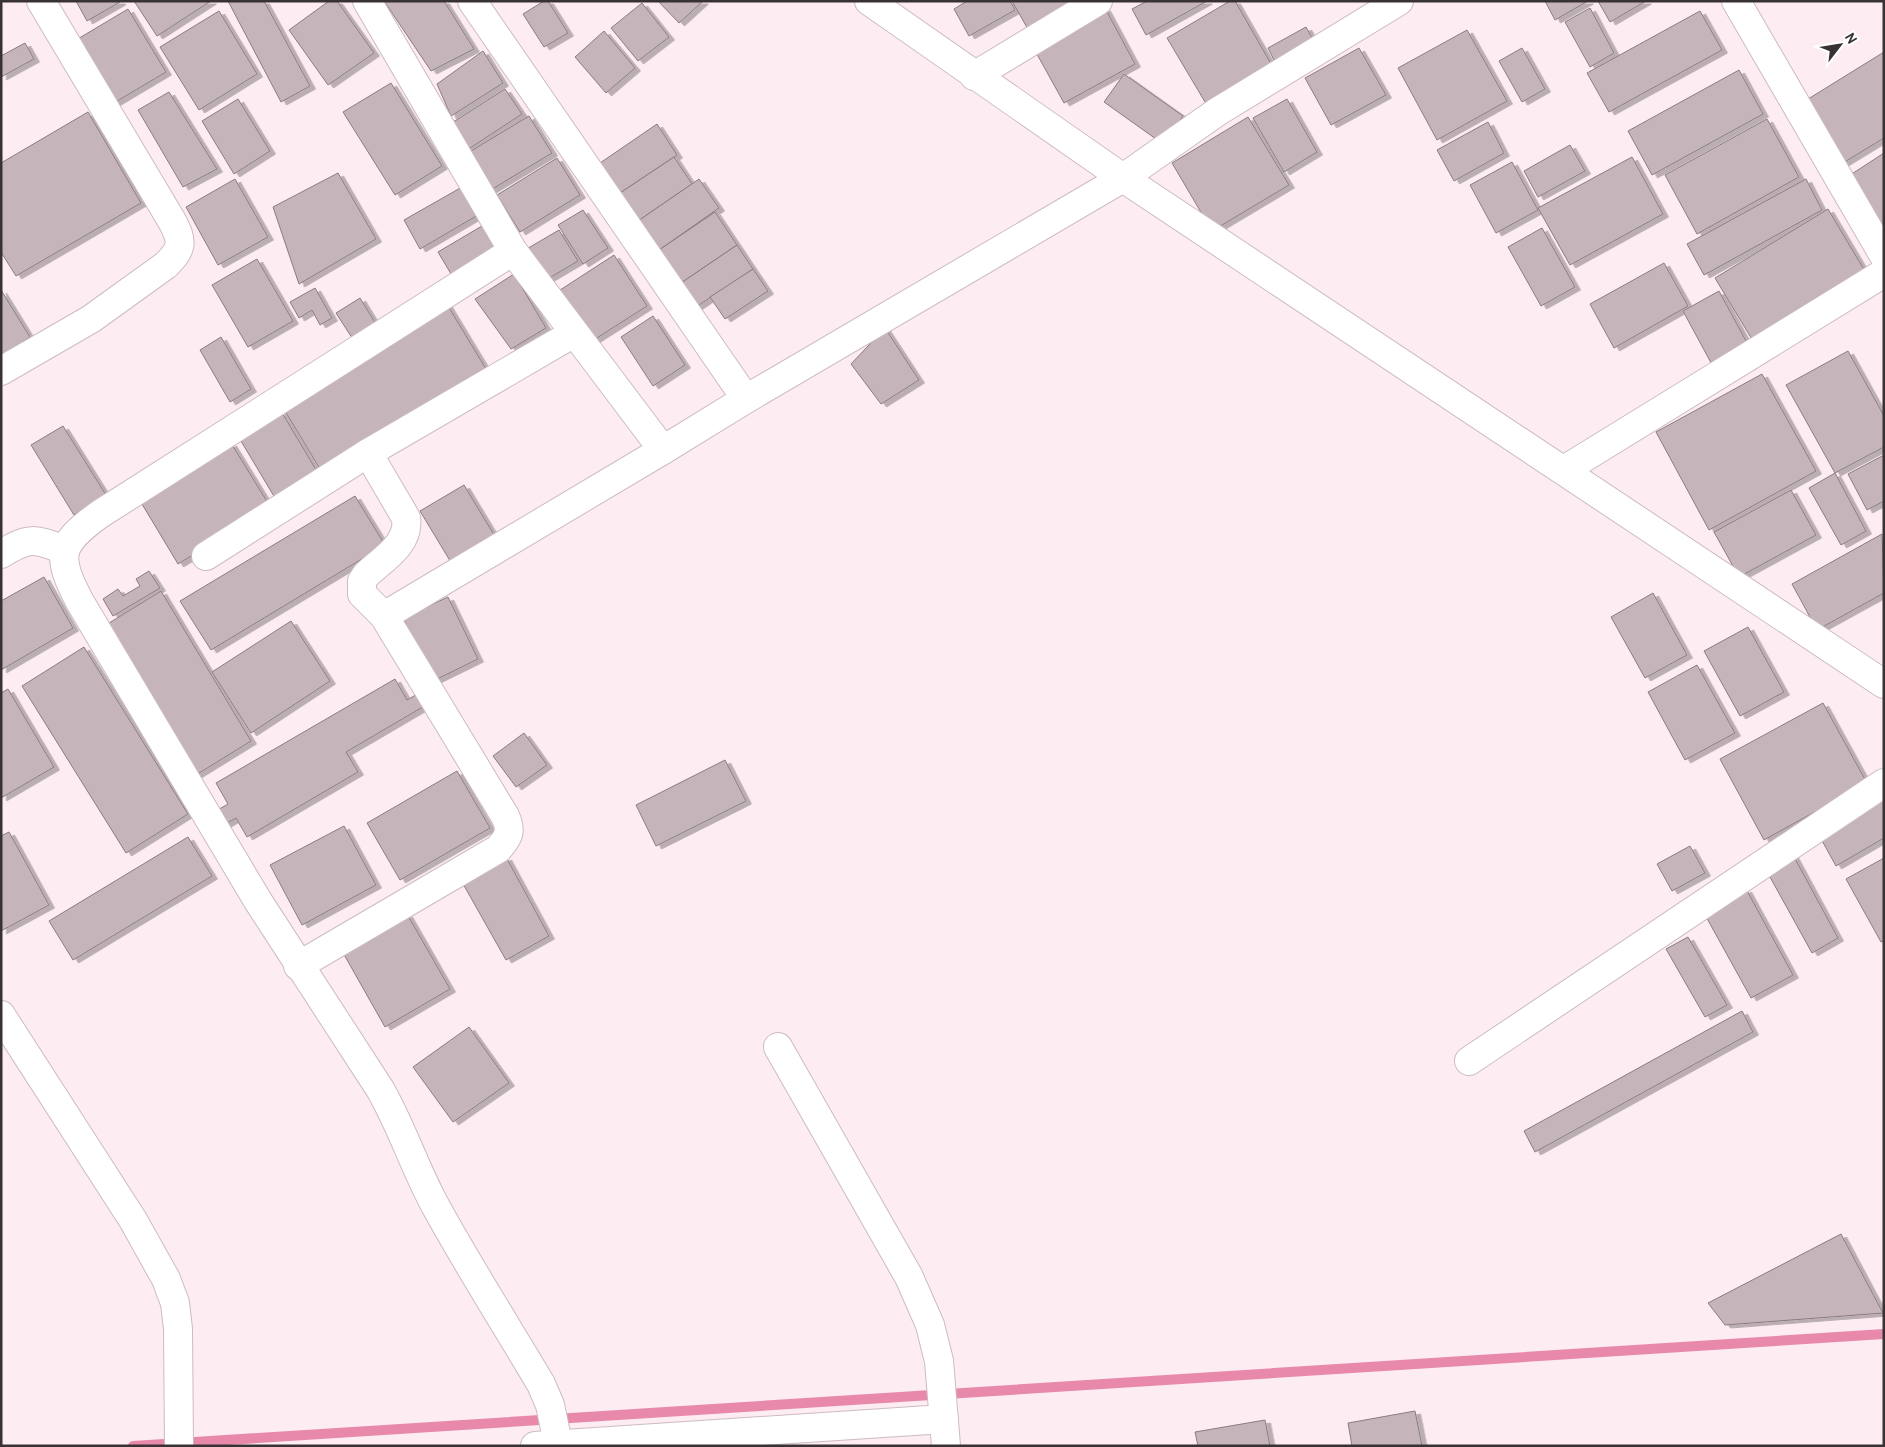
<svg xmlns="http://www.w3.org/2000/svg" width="1885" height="1447" font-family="Overpass,sans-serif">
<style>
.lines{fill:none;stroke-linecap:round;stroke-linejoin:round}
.stream{stroke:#e889ac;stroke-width:10}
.building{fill:#c5b5ba;stroke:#8a7c80;filter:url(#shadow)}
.minor-casing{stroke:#ccbcc1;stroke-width:30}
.minor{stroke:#fff;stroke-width:28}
</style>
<defs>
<filter id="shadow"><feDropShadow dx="5.5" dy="3" stdDeviation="0" flood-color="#0004"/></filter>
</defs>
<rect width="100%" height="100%" fill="#fdedf2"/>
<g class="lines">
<!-- stream -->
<polyline class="stream" points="133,1446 1884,1334"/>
</g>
<!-- building -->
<g class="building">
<polygon points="76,1 120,1 120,2 87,21"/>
<polygon points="134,1 211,1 157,36"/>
<polygon points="228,1 264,1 310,86 281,102"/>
<polygon points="329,1 337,1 374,53 328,85 289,30"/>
<polygon points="384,1 444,1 474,49 431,71"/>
<polygon points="544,1 548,1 568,33 544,47 523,14"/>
<polygon points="658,1 703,1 679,23"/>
<polygon points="967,1 1010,1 1015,10 969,36 954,9"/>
<polygon points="1012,1 1082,1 1029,31"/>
<polygon points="1147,1 1207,1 1146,35 1132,9"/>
<polygon points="1230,1 1235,1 1274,69 1208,107 1167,38"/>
<polygon points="1545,1 1588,1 1555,20"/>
<polygon points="1598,1 1646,1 1610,22"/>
<polygon points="642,3 669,37 638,61 611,28"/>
<polygon points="1105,8 1135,64 1064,103 1033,47"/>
<polygon points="1590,8 1614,53 1590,67 1565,22"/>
<polygon points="128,9 166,72 114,103 76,40"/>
<polygon points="219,11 257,74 199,110 160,47"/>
<polygon points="1700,11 1722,50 1609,112 1587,73"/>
<polygon points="1306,27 1316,45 1277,66 1268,48"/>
<polygon points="1467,30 1507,101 1437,140 1398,68"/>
<polygon points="604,31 635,68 606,93 575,57"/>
<polygon points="25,43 34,59 1,77 1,56"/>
<polygon points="1359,48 1386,95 1331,125 1305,78"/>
<polygon points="1522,48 1545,89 1522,102 1499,61"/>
<polygon points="483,51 503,83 451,116 437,84"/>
<polygon points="1884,52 1884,138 1838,166 1800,104"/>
<polygon points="1739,70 1763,114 1652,175 1628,131"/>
<polygon points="1124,74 1183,116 1163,144 1104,102"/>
<polygon points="391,83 442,166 395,195 343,112"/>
<polygon points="505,89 522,114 464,152 447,126"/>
<polygon points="169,92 217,169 183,187 138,110"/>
<polygon points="238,99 270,151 234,174 202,121"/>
<polygon points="1287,99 1317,152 1284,172 1253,118"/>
<polygon points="88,112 141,203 16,276 1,252 1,163"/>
<polygon points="529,116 552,153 489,191 466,154"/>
<polygon points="1248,117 1289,185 1212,231 1172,163"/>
<polygon points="1767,119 1799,177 1697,234 1665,175"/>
<polygon points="1488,122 1504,153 1454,181 1437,150"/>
<polygon points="657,124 677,155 620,193 600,163"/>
<polygon points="1570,145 1585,171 1538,197 1524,171"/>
<polygon points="1884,153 1884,229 1841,181"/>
<polygon points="674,157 692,184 638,221 620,193"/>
<polygon points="1632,157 1663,214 1570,265 1538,208"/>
<polygon points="557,158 580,195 520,232 497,195"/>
<polygon points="1512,162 1538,210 1496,233 1470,185"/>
<polygon points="338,173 376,239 299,284 273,207"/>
<polygon points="235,179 268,237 218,265 186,207"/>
<polygon points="699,179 719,208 659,250 638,221"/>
<polygon points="1806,179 1822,210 1704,275 1687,244"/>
<polygon points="462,187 478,215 420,249 404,220"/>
<polygon points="1828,209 1869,278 1756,346 1715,278"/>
<polygon points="583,210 608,248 583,264 558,225"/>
<polygon points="715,212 737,245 681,283 659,250"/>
<polygon points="492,220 508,247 454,279 438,252"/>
<polygon points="1542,228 1575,287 1541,306 1508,247"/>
<polygon points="559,230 578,261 544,281 525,250"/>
<polygon points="737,245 753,269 696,307 681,283"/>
<polygon points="614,255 647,306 589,343 557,292"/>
<polygon points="257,259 293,321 248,347 212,285"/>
<polygon points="1664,263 1688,306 1614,348 1590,304"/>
<polygon points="753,269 768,291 725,319 710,297"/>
<polygon points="514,274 546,328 511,349 475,299"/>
<polygon points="315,288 332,318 320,325 312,310 299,318 290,302"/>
<polygon points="1,290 30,337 1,356"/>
<polygon points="1719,291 1752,352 1716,372 1683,311"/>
<polygon points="360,298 379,329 356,344 336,313"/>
<polygon points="445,301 489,374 323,474 279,401"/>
<polygon points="653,316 685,365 653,386 621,337"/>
<polygon points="885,328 919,380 881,404 851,364"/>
<polygon points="221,337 251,389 230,402 200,350"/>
<polygon points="1848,351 1884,416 1884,447 1835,473 1786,385"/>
<polygon points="1762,374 1816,471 1709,530 1656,432"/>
<polygon points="281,411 321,478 278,503 238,436"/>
<polygon points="63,426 106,495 74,515 31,445"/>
<polygon points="231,443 271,508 178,564 139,499"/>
<polygon points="1884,455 1884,501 1867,510 1848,474"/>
<polygon points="1835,473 1866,531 1841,545 1809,488"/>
<polygon points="464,485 499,543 455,569 420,511"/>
<polygon points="1791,490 1816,535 1739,577 1714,532"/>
<polygon points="355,496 385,545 211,650 180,601"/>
<polygon points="1882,534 1884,593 1817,630 1792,584"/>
<polygon points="149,571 160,588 113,616 103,599 118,589 123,596 140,586 136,579"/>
<polygon points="44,577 73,628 1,670 1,601"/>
<polygon points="161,591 251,741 191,778 101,628"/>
<polygon points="1653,593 1687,655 1645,678 1611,617"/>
<polygon points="448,597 478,659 433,681 403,618"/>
<polygon points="291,621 330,681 251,733 212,672"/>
<polygon points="1748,627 1784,692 1740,716 1704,651"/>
<polygon points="84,647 188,814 126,853 22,686"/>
<polygon points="1697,665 1735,733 1685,760 1648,692"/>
<polygon points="395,679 407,700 426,689 433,701 346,752 358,772 247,837 236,818 217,829 209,815 228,804 216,783"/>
<polygon points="8,689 54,767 1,798 1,693"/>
<polygon points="1823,703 1867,783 1764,840 1720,759"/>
<polygon points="524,733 547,765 516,787 493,756"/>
<polygon points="725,760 746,801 656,846 636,805"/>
<polygon points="457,771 490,828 400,880 367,823"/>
<polygon points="1884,800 1884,838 1836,866 1820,837"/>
<polygon points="344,826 376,885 302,925 270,865"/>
<polygon points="9,832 49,905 1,931 1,836"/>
<polygon points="188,837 212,876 73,960 49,921"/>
<polygon points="1690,846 1705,873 1672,891 1657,864"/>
<polygon points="1792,853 1838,938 1812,953 1765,868"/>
<polygon points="506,857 549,936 506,960 462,882"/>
<polygon points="1884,858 1884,941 1881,942 1846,879"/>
<polygon points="1746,889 1793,975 1751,998 1704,913"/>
<polygon points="407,914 450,989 385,1027 342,951"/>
<polygon points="1688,937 1727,1005 1705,1017 1666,949"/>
<polygon points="1742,1011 1753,1032 1535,1152 1524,1131"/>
<polygon points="469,1027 509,1083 453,1122 413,1067"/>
<polygon points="1841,1234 1883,1313 1725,1325 1708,1303"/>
<polygon points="1415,1411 1422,1446 1352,1446 1348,1423"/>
<polygon points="1265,1420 1270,1446 1198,1446 1195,1432"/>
</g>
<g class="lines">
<!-- minor casing -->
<g class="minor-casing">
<g id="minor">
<polyline points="367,1 513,251 663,450"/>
<polyline points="472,1 746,399"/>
<polyline points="869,1 1123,178 1884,684"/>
<polyline points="1736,1 1884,256"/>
<polyline points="974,76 1098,1"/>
<path d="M 513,251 L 100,514 C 57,545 56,556 80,602 L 258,901 L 380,1089 C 402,1127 415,1169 436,1207 C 469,1267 506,1325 541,1384 L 550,1405 L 558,1443"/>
<path d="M 1,371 L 91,319 L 166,265 C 183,248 183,242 172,221 L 41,1"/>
<polyline points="1564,470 1884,273"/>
<path d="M 1,554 C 29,537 34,538 64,550"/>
<polyline points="206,556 368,453 574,333"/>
<polyline points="384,616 663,450 746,399 1123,178 1217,112 1399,1"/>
<path d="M 298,966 L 498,849 C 509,837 512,831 505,816 L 384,616 L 362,594 L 362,581 L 366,575 C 383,559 410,544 406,518 L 368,453"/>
<polyline points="1,1015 133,1220 166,1279 175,1303 178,1329 179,1446"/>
<polyline points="778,1047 909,1277 930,1325 939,1361 946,1446"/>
<polyline points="1469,1061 1884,783"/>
<polyline points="535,1446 944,1419"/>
</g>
</g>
<!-- minor -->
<use href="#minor" class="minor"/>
</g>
<!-- border -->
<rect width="1885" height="1447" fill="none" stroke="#383234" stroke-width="5"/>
<!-- north arrow -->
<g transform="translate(1840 45) rotate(59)" stroke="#ffffff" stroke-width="4" paint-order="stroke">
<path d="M0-4L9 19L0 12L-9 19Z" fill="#383234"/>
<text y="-8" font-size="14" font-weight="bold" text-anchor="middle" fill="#383234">N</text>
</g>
</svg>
